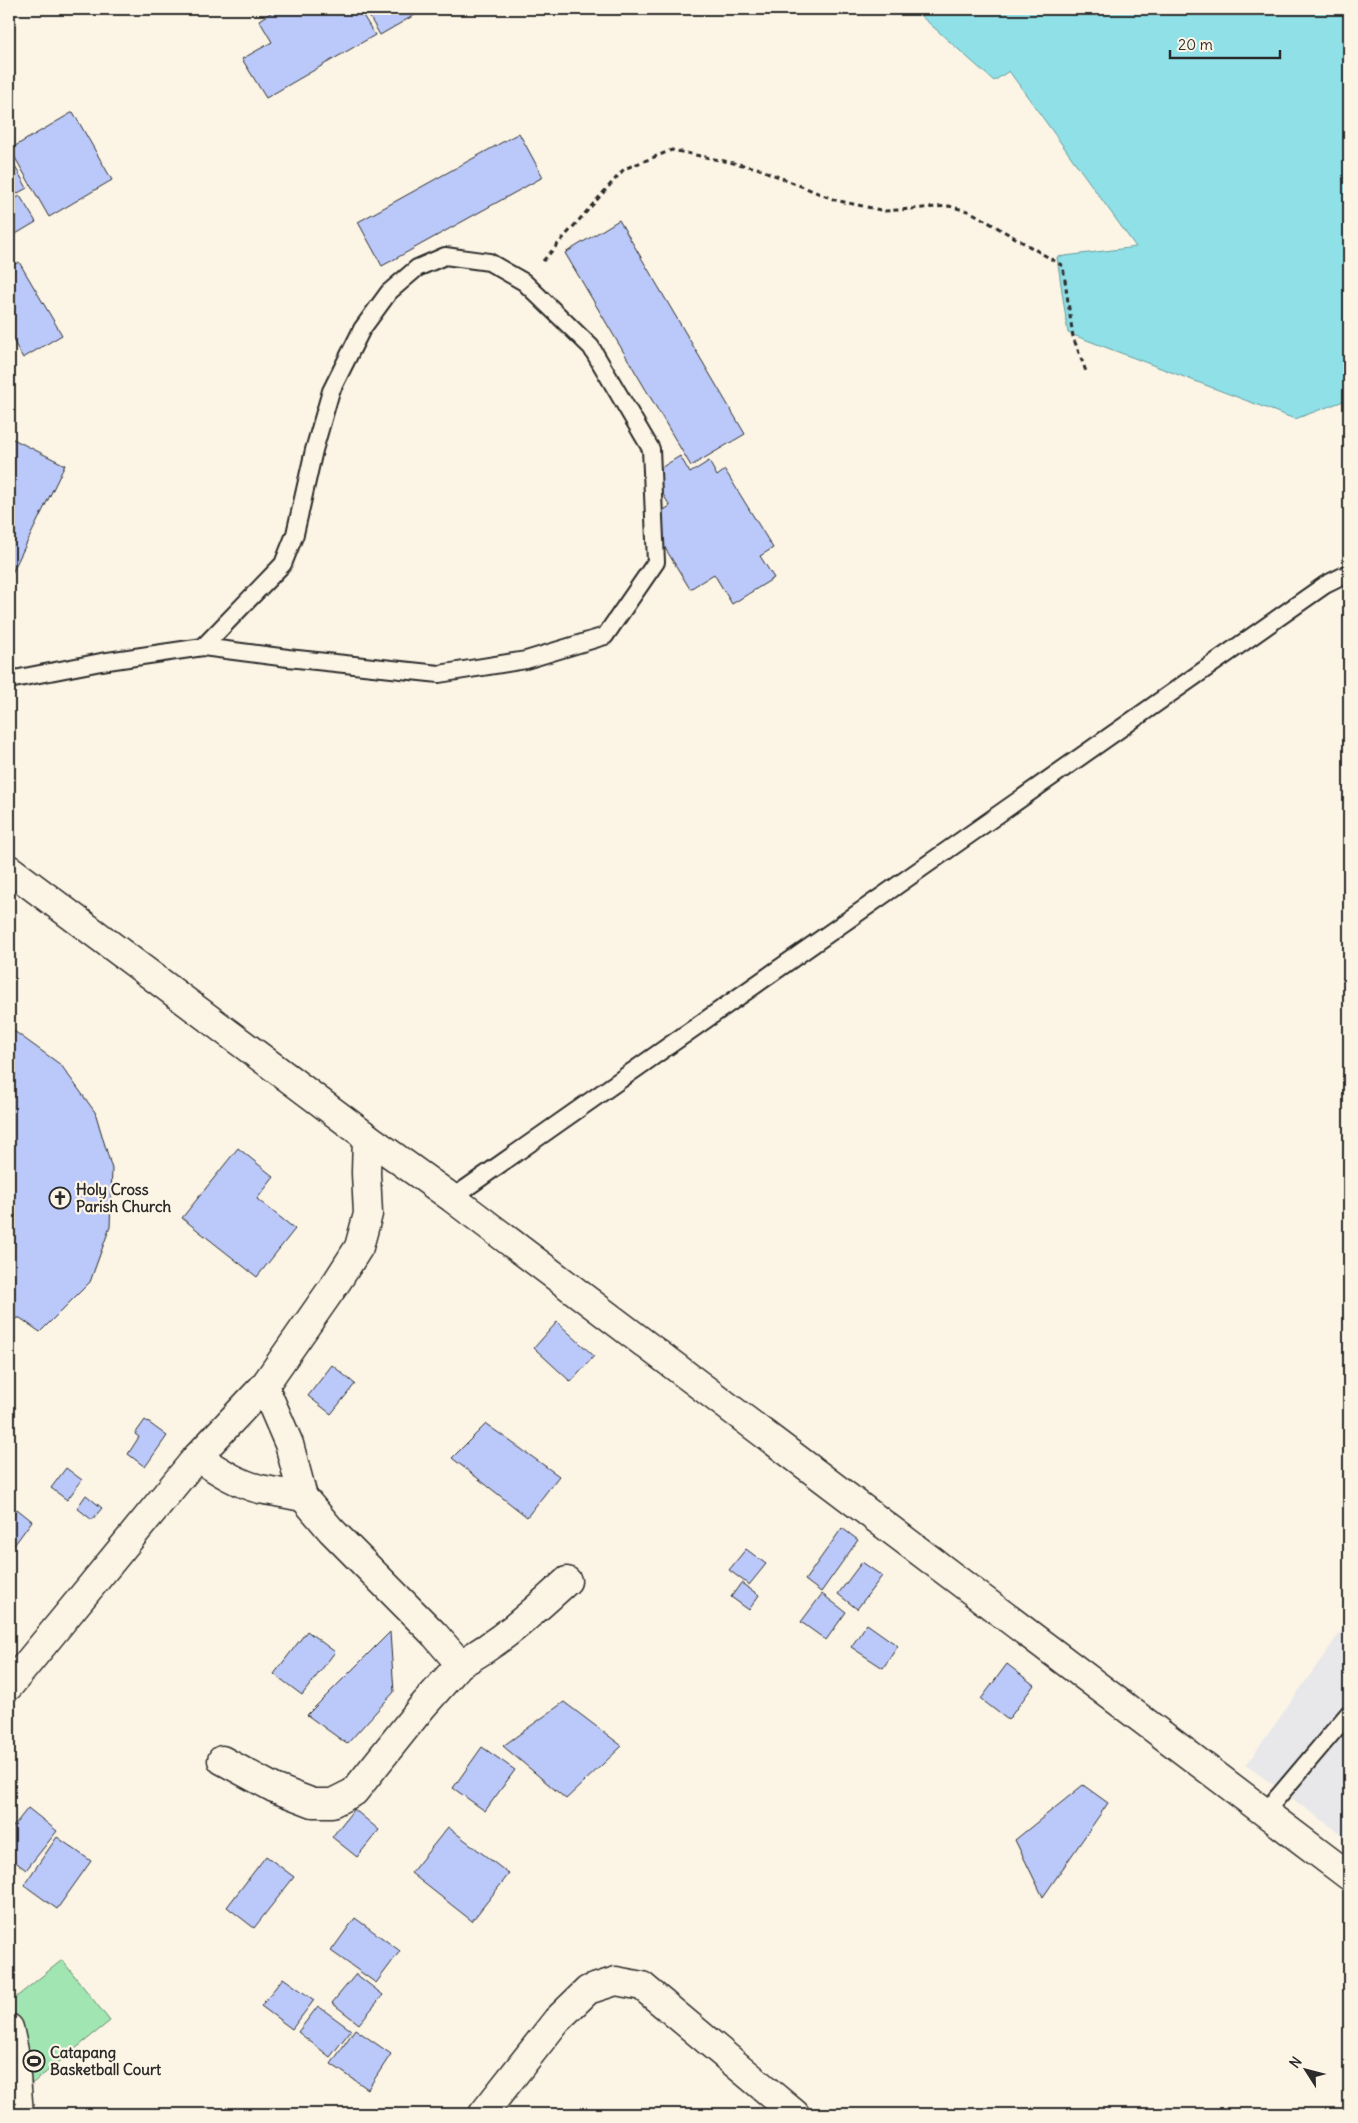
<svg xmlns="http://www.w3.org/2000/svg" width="1358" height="2123" font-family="Delius,sans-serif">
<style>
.built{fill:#e8e8eb}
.green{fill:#a1e6b2;stroke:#66886e}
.water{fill:#8fe1e7;stroke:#67989c}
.building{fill:#bbc9fa;stroke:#2b2b2b}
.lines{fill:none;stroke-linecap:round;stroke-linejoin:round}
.service-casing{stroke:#2b2b2b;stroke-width:20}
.minor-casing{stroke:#2b2b2b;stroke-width:31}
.path{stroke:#2b2b2b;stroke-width:3;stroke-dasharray:5 4;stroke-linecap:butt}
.service{stroke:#fcf5e5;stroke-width:16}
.minor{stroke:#fcf5e5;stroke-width:28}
.labels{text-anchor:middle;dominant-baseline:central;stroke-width:4.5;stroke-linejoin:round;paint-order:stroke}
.poi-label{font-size:15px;font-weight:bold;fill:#2b2b2b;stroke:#fcf5e5;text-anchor:start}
</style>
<rect width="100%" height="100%" fill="#fcf5e5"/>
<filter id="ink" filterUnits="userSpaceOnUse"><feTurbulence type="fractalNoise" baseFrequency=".02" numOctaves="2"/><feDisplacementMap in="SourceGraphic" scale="10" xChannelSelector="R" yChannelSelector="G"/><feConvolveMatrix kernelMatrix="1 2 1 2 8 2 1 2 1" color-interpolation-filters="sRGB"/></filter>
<g filter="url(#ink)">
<!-- built -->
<polygon class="built" points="1349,1620 1349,1840 1246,1765"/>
<!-- green -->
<polygon class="green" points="62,1960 110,2021 9,2102 9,2003"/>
<!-- water -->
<polygon class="water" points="913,9 1349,9 1349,399 1295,419 1068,333 1057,257 1136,247 1009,71 994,81"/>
<!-- building -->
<g class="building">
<polygon points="277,9 359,9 375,35 266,98 242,59 272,42 259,20"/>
<polygon points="365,9 425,9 380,35"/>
<polygon points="73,112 112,180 49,217 10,149"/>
<polygon points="519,133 543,177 382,266 358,222"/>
<polygon points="9,156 27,188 9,198"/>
<polygon points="20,196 36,222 9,238 9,202"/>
<polygon points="619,220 745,434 691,466 565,253"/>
<polygon points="19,262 62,335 23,358 9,333 9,267"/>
<polygon points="9,437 65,465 9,579"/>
<polygon points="680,456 690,473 709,461 717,476 725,470 773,548 760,556 774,578 732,604 714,574 690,589 648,520 670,506 651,474"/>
<polygon points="9,1029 14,1031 61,1065 95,1112 112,1169 110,1227 90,1282 40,1332 20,1318 9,1319"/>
<polygon points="238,1148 274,1177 257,1199 295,1229 257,1277 182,1218"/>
<polygon points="557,1322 594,1356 571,1382 534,1348"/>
<polygon points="332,1365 355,1384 331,1414 308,1396"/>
<polygon points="145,1420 167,1436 145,1467 128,1454 139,1437 135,1434"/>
<polygon points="486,1424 559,1476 527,1517 452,1458"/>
<polygon points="66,1468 82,1480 67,1500 51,1488"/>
<polygon points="86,1495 102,1508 92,1520 77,1508"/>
<polygon points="17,1509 32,1521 12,1548 9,1546 9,1521"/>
<polygon points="842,1528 858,1540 821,1592 805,1580"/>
<polygon points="746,1549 766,1564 749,1585 729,1570"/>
<polygon points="862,1562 882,1576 857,1609 838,1594"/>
<polygon points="741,1583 759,1595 749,1610 731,1597"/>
<polygon points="822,1594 846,1612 826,1640 801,1622"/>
<polygon points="867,1624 898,1646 883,1668 851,1647"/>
<polygon points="307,1631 335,1652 302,1695 274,1674"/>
<polygon points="390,1632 394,1692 347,1744 307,1715"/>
<polygon points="1007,1664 1034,1685 1008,1720 981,1699"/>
<polygon points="564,1702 622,1746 566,1799 503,1746"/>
<polygon points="482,1747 515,1770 485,1811 453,1788"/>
<polygon points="1083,1785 1108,1803 1043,1897 1015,1840"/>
<polygon points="28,1808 57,1831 26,1870 9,1857 9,1832"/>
<polygon points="354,1809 379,1830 357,1857 332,1837"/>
<polygon points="448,1827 509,1874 472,1921 411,1873"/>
<polygon points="57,1837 91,1861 57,1909 24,1885"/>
<polygon points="266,1856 294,1877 254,1928 227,1907"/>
<polygon points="355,1918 400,1951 376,1983 331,1951"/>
<polygon points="356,1974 383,1995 359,2024 332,2003"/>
<polygon points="283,1978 314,2000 292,2029 261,2006"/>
<polygon points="318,2006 351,2030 330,2057 298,2032"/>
<polygon points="355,2029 391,2054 368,2089 331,2064"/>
</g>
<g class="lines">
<!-- service casing -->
<g class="service-casing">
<g id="service">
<polyline points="9,680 101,662 203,647 283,564 295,534 314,450 331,391 362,329 389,292 417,268 445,256 489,262 524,282 591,347 651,449 656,562 605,636 526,660 439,674 288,658 203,647"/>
<polyline points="452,1198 1325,585 1349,573"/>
<polyline points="1266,1811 1349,1713"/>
</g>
</g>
<!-- minor casing -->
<g class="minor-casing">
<g id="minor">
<polyline points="9,869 367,1137 452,1198 1349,1876"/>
<path d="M 264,1386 L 289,1444 L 303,1497 L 331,1530 L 435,1635 L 460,1664 C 502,1641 531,1614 567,1581"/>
<path d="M 197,1457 C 216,1469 238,1484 260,1489 C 275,1492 289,1494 303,1497"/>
<polyline points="9,1686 197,1457 264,1386 338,1280 359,1247 368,1214 366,1173 367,1137"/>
<polyline points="222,1760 274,1788 313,1803 332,1803 354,1792 422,1707 460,1664"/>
<polyline points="9,2028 14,2051 19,2114"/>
<polyline points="483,2114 557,2020 588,1990 616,1981 642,1986 795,2114"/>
</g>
</g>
<!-- path -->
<polyline class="path" points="543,261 624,169 672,150 757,168 835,200 885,211 949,206 971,212 1063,266 1073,337 1087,374"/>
<!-- service -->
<use href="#service" class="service"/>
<!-- minor -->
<use href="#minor" class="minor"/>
</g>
</g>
<!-- icons -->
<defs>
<g id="church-ring" transform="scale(1.125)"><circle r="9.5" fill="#fcf5e5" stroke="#2b2b2b" stroke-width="1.5"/><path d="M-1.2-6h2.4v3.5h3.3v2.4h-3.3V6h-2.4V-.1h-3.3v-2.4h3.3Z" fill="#2b2b2b"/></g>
<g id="stadium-ring" transform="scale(1.125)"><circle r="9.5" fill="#fcf5e5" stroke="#2b2b2b" stroke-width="1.5"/><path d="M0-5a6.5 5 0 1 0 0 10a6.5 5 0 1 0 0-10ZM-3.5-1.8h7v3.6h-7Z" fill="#2b2b2b"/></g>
</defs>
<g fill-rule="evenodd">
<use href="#church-ring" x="60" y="1198"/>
<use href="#stadium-ring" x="34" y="2061"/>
</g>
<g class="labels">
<!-- poi labels -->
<g class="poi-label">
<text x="76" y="1189">Holy Cross<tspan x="76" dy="17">Parish Church</tspan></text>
<text x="50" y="2052">Catapang<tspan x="50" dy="17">Basketball Court</tspan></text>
</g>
</g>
<!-- margin -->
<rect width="1358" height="2123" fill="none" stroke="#fcf5e5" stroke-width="30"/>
<rect x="15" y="15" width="1328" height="2093" fill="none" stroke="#2b2b2b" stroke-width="2" filter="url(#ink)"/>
<!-- north arrow -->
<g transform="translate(1306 2070) rotate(306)" stroke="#fcf5e5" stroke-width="4" paint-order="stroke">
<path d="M0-4L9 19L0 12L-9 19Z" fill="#2b2b2b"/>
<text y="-8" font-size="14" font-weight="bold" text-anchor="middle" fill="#2b2b2b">N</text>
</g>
<!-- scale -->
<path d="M1170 50v8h110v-8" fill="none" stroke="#2b2b2b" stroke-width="2.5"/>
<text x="1178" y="50" font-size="15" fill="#2b2b2b" stroke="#fcf5e5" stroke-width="4" paint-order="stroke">20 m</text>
</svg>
